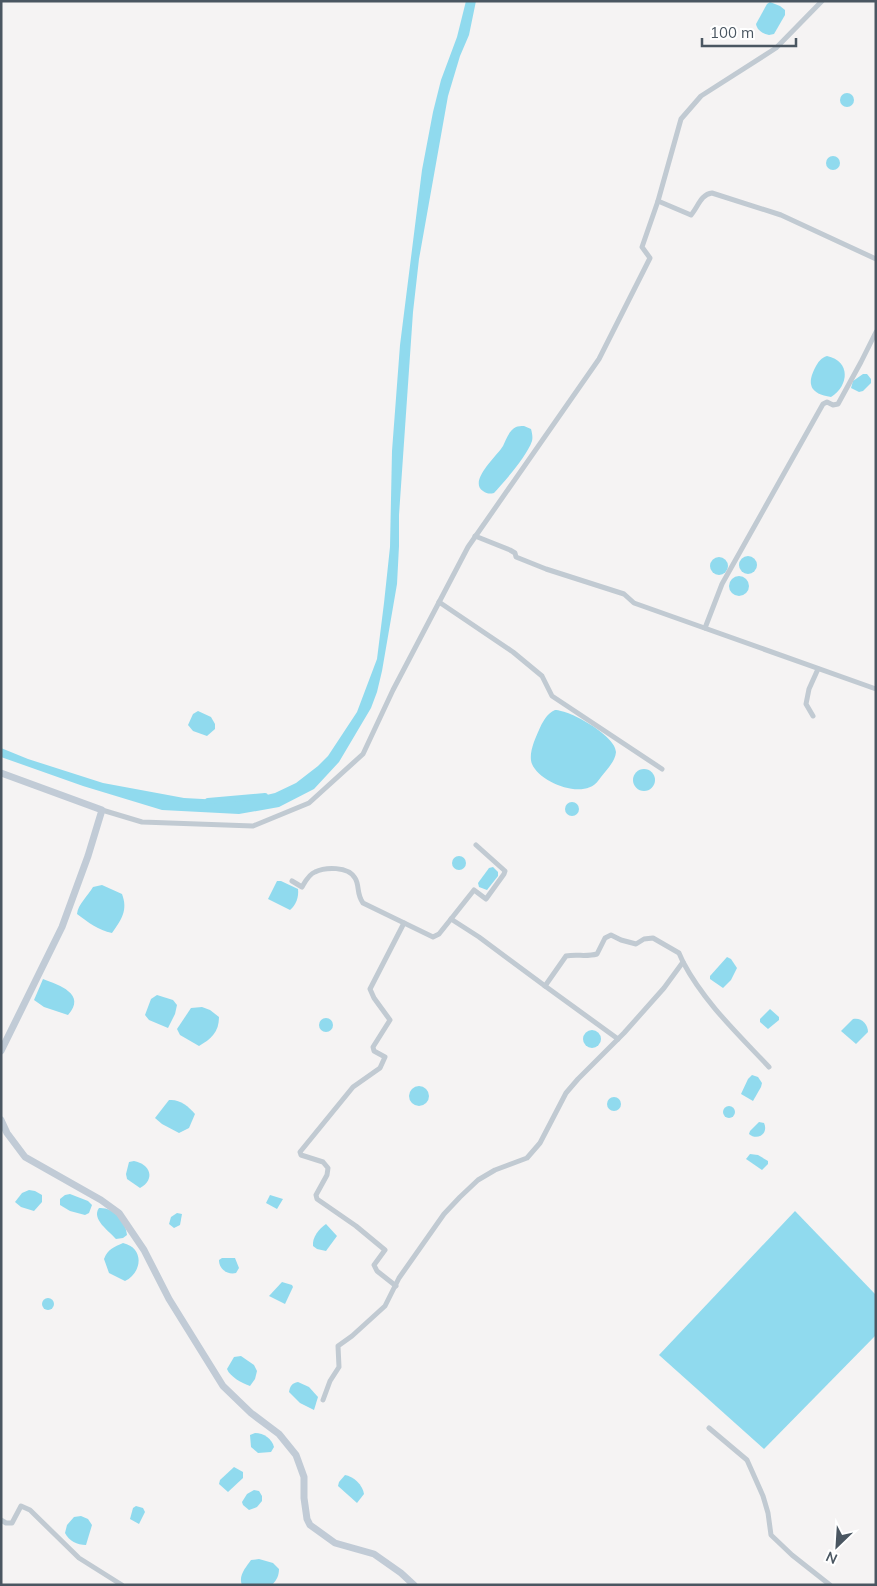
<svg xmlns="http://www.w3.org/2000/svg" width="877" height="1586" font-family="Mulish,sans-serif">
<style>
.water{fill:#90daee}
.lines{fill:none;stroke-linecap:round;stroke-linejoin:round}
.canal{stroke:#90daee;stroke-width:6}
.minor{stroke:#c1cad2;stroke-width:5}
.secondary{stroke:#c1cbd6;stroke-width:7}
</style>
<rect width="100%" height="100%" fill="#f5f3f3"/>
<!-- water -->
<g class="water">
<polygon points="466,1 476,1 469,35 460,56 448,96 419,259 413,312 399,515 399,546 397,584 382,671 377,692 371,708 339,762 314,789 279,807 239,814 162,810 83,786 1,757 1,748 28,759 103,783 184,798 221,800 250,799 275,793 296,783 318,766 328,756 357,712 377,659 384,603 390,547 392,451 400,345 422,170 433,112 441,80 457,37"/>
<path d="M 770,2 L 780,6 L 785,10 L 785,15 L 774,34 L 769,35 C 763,34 757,30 756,24 L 767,4 Z"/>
<circle cx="847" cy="100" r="7"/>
<circle cx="833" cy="163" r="7"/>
<path d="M 827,356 C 851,361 849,386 831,397 C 810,394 806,384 816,366 C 819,361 821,358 827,356 Z"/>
<polygon points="863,374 867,374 871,379 871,383 863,391 859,392 851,388 853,381"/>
<path d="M 524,426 L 531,429 C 532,433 533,437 532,441 C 527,456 505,481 494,493 C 490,494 487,494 483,491 C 468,481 497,456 503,446 C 506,440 509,430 516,427 C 518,426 521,426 524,426 Z"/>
<circle cx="748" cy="565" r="9"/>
<circle cx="719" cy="566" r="9"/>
<circle cx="739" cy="586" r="10"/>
<path d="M 555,710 C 570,710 616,736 616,752 C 615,763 604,772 598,781 C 584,800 540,783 532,764 C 528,754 535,739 539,730 C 542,723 547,713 555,710 Z"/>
<polygon points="198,711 211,717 215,724 215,729 207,736 193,731 188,725 193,714"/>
<circle cx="644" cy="780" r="11"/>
<circle cx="572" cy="809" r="7"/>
<circle cx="459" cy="863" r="7"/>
<polygon points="493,867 498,872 498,876 487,890 479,887 478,883 489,868"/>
<path d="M 277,881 L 281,881 L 298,889 C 299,897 296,905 290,910 L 268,899 Z"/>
<path d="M 102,885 L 122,894 C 128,910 122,919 112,933 C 98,930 89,923 77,914 C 78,904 88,896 93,887 Z"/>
<polygon points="727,957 731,959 737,968 731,980 723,988 710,979 710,976"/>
<path d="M 43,979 C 59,985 87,994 68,1015 L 44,1007 L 34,1000 Z"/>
<polygon points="157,995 173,1000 177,1005 175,1014 168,1028 149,1020 145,1015 151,999"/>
<path d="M 202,1007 L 210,1010 L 219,1017 C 219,1032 211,1039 199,1046 L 180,1035 L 177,1029 L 191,1008 Z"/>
<polygon points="770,1009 779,1017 779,1020 768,1029 760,1022 760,1019"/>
<circle cx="326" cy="1025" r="7"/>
<path d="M 853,1019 C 861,1017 868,1024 868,1032 L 856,1044 L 841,1031 Z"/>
<circle cx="592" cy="1039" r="9"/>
<polygon points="752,1075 758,1077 762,1083 761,1087 753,1101 741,1094 748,1079"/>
<circle cx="419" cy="1096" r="10"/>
<circle cx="614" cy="1104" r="7"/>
<path d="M 169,1100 C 180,1099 188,1106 195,1114 L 189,1128 L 179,1133 L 162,1124 L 155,1118 Z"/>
<circle cx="729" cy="1112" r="6"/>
<path d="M 759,1122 L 764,1123 C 769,1134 757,1141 749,1134 L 750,1131 Z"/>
<polygon points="750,1154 758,1155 768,1161 768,1164 762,1170 746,1159"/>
<path d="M 134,1161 C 150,1164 156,1179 140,1188 L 127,1179 L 126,1174 L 129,1162 Z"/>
<polygon points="29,1190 35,1191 42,1195 42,1202 34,1211 21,1207 15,1202 22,1193"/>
<polygon points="70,1194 88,1201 92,1205 89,1213 85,1215 70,1211 60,1205 60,1199 65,1195"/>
<polygon points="270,1195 283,1199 277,1209 266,1203"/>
<path d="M 99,1208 C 113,1207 126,1221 127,1235 L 123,1238 L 116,1239 C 109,1231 91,1219 99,1208 Z"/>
<polygon points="795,1211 876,1295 876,1335 764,1449 659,1355"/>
<polygon points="177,1213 182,1214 180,1225 174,1228 169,1224 171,1217"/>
<path d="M 326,1224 L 337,1236 L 326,1251 L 317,1249 L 313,1246 C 312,1237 319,1229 326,1224 Z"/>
<path d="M 123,1243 C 145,1248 142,1273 125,1281 L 109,1273 L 104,1259 C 108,1249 114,1247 123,1243 Z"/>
<path d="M 222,1258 L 235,1258 L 239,1268 L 236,1273 C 227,1275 219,1269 219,1260 Z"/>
<polygon points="282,1282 292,1285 293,1287 285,1304 269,1296"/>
<circle cx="48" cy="1304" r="6"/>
<path d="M 241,1356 L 254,1365 L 257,1371 L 255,1379 L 250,1386 C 242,1383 230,1377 227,1369 L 234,1357 Z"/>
<path d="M 298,1382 L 309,1387 L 318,1397 L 314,1410 L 300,1403 L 289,1392 C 290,1386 292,1383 298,1382 Z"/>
<path d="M 255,1433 C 264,1433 272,1439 274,1447 L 271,1452 L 258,1453 L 251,1447 L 250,1435 Z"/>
<polygon points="234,1467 243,1472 243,1478 228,1492 219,1484 220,1480"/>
<path d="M 345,1475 C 353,1476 363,1485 364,1494 L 357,1503 L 338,1486 L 339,1482 Z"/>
<polygon points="254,1490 259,1491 262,1496 262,1501 257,1507 249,1510 243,1505 242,1502 247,1494"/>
<polygon points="136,1506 143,1508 145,1512 139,1524 130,1519 133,1508"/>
<path d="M 81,1516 L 88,1519 L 92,1525 L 86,1545 C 77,1545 69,1541 65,1533 L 67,1525 L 74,1517 Z"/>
<path d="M 259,1559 L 273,1563 L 279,1569 C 279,1575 277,1580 272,1585 L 242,1585 C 238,1576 246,1567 251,1560 Z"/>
</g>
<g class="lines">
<!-- canal -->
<polyline class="canal" points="208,801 265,796"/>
<!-- minor -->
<g class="minor">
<path d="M 658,201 L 691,215 C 698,207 701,194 712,193 L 781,215 L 876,259"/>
<polyline points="475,536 510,550 515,553 516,557 546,569 624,594 634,603 876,689"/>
<polyline points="439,602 513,652 542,676 552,696 662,769"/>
<polyline points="705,628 722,584 823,404 827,402 833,405 838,404 861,362 876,332"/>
<polyline points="813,716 806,704 809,689 818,669"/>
<polyline points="102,810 142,822 253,826 309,803 363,754 393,690 468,547 599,359 650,258 642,247 658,201 681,119 701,96 776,48 822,1"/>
<path d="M 292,881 L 302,887 C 305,882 309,874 315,872 C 325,867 348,866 355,878 C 360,886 356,893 363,903 L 433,937 L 439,934 L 451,919"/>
<path d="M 683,962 C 704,1002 738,1034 769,1067"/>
<polyline points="545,986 618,1039"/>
<polyline points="396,1286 377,1271 374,1265 385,1250 356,1226 317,1199 316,1195 327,1175 328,1168 323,1162 301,1155 300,1152 353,1087 380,1068 385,1057 374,1051 373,1047 390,1020 374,998 370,989 404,923"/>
<path d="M 323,1400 L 330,1381 L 339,1367 L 338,1346 L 352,1336 L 385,1306 L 399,1278 L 444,1214 L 460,1197 L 478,1180 L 495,1170 L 527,1158 L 540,1143 L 566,1093 L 578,1079 L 624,1033 L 664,988 L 683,962 L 679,953 L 653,938 L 644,939 L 636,944 L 621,940 L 611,935 L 605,938 L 597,954 C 587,957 576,954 566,956 L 545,986 L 479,937 L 451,919 L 474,890 L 486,899 L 504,874 L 505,871 L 476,845"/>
<polyline points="709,1428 747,1460 763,1496 768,1513 771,1535 792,1555 830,1585"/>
<polyline points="1,1520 6,1523 12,1523 21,1506 30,1510 79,1558 122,1585"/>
</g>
<!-- secondary -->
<g class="secondary">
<polyline points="1,773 102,810 88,856 62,927 1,1051"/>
<polyline points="1,1120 7,1133 25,1157 101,1200 119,1213 144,1250 169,1299 223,1386 251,1413 279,1434 296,1455 304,1477 304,1498 307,1519 310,1525 335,1543 374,1554 401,1573 414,1585"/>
</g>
</g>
<!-- border -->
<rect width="877" height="1586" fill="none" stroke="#4a5661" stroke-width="5"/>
<!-- north arrow -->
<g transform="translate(837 1546) rotate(205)" stroke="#ffffff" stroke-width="4" paint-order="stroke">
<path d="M0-4L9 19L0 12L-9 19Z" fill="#4a5661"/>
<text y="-8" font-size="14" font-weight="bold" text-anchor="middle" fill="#4a5661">N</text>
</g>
<!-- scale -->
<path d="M702 38v8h94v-8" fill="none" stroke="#4a5661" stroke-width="2.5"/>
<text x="710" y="38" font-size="15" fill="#4a5661" stroke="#ffffff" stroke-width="4" paint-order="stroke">100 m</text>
</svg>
